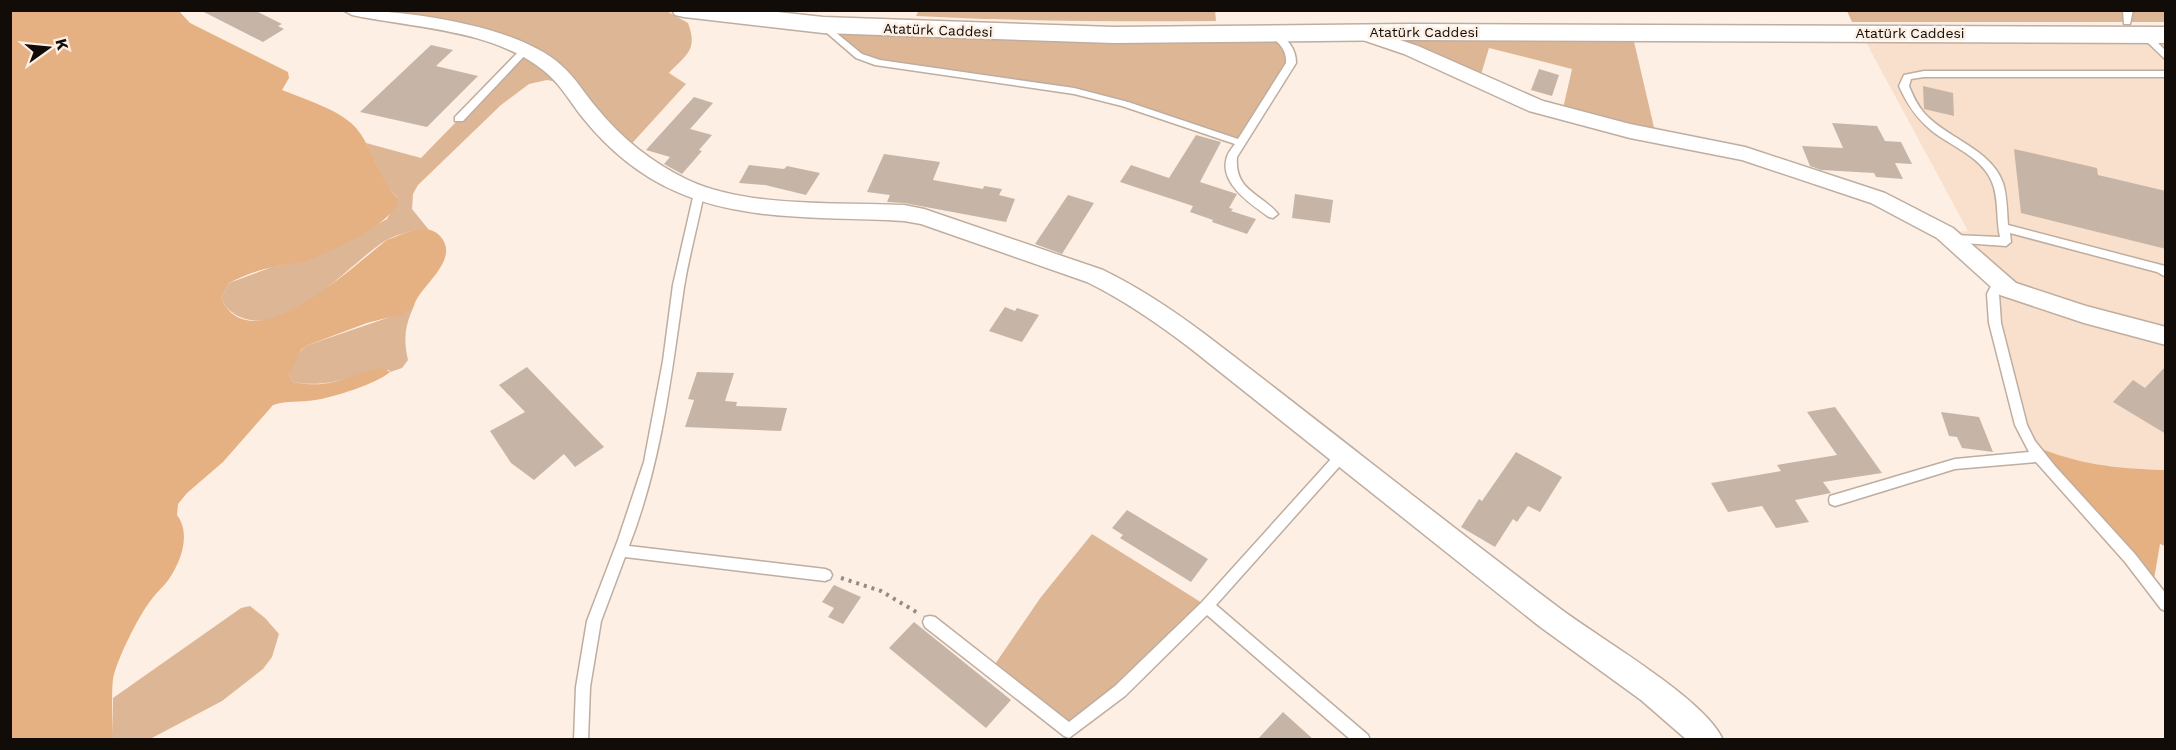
<svg xmlns="http://www.w3.org/2000/svg" width="2176" height="750" font-family="'Work Sans',sans-serif">
<style>
.built{fill:#f8e0cc}
.green{fill:#ddb696}
.forest{fill:#e5b082}
.building{fill:#c6b5a7}
.lines{fill:none;stroke-linecap:round;stroke-linejoin:round}
.lane-casing{stroke:#bfad9f;stroke-width:3}
.street-casing{stroke:#bfad9f;stroke-width:3}
.highway-casing{stroke:#bfad9f;stroke-width:3}
.path{stroke:#958b82;stroke-width:4;stroke-dasharray:3 5;stroke-linecap:butt}
.lane{fill:#fff;fill-rule:evenodd}
.street{fill:#fff;fill-rule:evenodd}
.highway{fill:#fff;fill-rule:evenodd}
.labels{text-anchor:middle;dominant-baseline:central;stroke-width:5;stroke-linejoin:round;paint-order:stroke}
.far-street-label{font-size:14px;fill:#110c07;stroke:#fdefe3}
</style>
<rect width="100%" height="100%" fill="#fdefe3"/>
<!-- built -->
<polygon class="built" points="1861,33 2165,35 2165,470 2111,468 2068,460 2031,445 1995,323 1998,283 1945,233 1968,231"/>
<!-- green -->
<g class="green">
<path d="M 665,10 L 688,23 C 698,50 687,54 669,73 L 686,84 L 625,151 L 569,84 L 547,80 L 529,84 L 501,105 L 418,185 L 413,194 L 412,209 L 429,230 C 416,229 398,234 385,241 C 348,264 289,338 240,317 C 231,313 225,307 221,298 L 229,283 L 272,267 L 306,260 L 337,246 L 387,219 L 398,198 L 385,184 L 366,143 L 421,158 L 526,50 L 503,41 L 352,11 Z"/>
<path d="M 919,10 L 1215,10 L 1216,21 C 1116,22 1016,21 916,16 Z"/>
<polygon points="2165,10 2166,22 1852,22 1847,11"/>
<polygon points="823,25 1273,33 1292,55 1241,143 1074,91 906,68 859,56"/>
<polygon points="1358,32 1632,33 1656,136 1562,113 1572,69 1489,48 1479,81"/>
<path d="M 414,306 C 405,325 403,339 408,360 L 402,368 L 390,372 L 389,370 C 352,374 331,389 293,382 L 289,374 C 293,362 297,352 308,345 L 390,317 Z"/>
<polygon points="1092,534 1207,606 1069,731 991,670 1041,597"/>
<polygon points="250,606 265,618 279,634 272,657 263,669 222,701 150,739 113,740 113,698 241,608"/>
</g>
<!-- forest -->
<g class="forest">
<path d="M 10,11 L 179,11 L 190,23 L 288,72 L 289,78 L 282,90 C 304,99 332,107 351,123 C 372,141 375,176 398,198 C 399,222 327,253 305,261 C 295,264 284,264 273,267 C 258,270 243,276 229,283 L 221,298 C 251,366 356,263 387,240 C 402,235 426,221 440,236 C 462,260 418,287 414,306 L 402,314 L 367,323 L 308,345 L 301,350 L 289,374 L 293,382 C 332,390 347,375 383,368 L 390,372 C 378,383 332,398 315,400 C 301,403 287,400 273,405 L 223,462 L 187,493 L 178,504 L 177,515 C 192,535 180,565 166,583 C 161,589 155,594 151,600 C 139,615 116,661 113,679 C 111,695 113,723 113,739 L 11,739 Z"/>
<path d="M 2031,445 C 2082,465 2111,468 2165,470 L 2165,546 L 2160,544 L 2153,585 Z"/>
</g>
<!-- building -->
<g class="building">
<polygon points="200,10 254,10 282,24 278,26 284,29 263,42"/>
<polygon points="431,45 453,50 436,66 478,76 427,127 360,112"/>
<polygon points="1539,69 1559,75 1552,96 1531,90"/>
<polygon points="1923,86 1953,93 1954,116 1924,109"/>
<polygon points="694,97 713,103 690,129 712,135 699,150 702,151 682,174 664,164 670,157 646,150"/>
<polygon points="1832,123 1877,126 1885,141 1901,142 1912,164 1895,163 1903,179 1876,177 1874,173 1821,170 1810,166 1802,146 1843,148"/>
<polygon points="1196,135 1221,142 1200,182 1237,194 1229,208 1233,209 1231,211 1256,219 1247,234 1212,222 1213,220 1190,212 1193,206 1120,182 1131,165 1169,178"/>
<polygon points="2014,149 2097,168 2098,175 2166,191 2166,249 2021,213"/>
<polygon points="884,154 940,162 933,180 983,189 984,186 1002,189 999,195 1015,199 1006,222 904,203 887,202 890,195 867,192"/>
<polygon points="749,165 784,169 787,166 820,173 806,195 765,185 739,183"/>
<polygon points="1295,194 1333,200 1330,223 1292,218"/>
<polygon points="1068,195 1094,203 1062,254 1035,244"/>
<polygon points="1005,307 1015,311 1017,308 1039,315 1022,342 989,331"/>
<polygon points="2166,366 2166,434 2113,402 2133,380 2145,388"/>
<polygon points="527,367 604,447 575,467 564,454 534,480 511,463 490,431 525,412 499,385"/>
<polygon points="697,372 734,373 725,401 737,402 736,406 787,408 781,431 685,427 694,400 688,399"/>
<polygon points="1835,407 1882,473 1823,482 1831,493 1795,500 1809,522 1776,528 1762,506 1728,512 1711,483 1781,471 1777,465 1837,455 1807,412"/>
<polygon points="1941,412 1979,417 1993,452 1962,448 1957,437 1949,436"/>
<polygon points="1516,452 1562,477 1540,512 1528,506 1517,522 1513,519 1495,547 1461,527 1479,499 1482,501"/>
<polygon points="1127,510 1208,559 1191,582 1120,538 1123,535 1112,528"/>
<polygon points="834,585 861,597 843,624 828,617 834,608 822,602"/>
<polygon points="914,622 1011,700 986,728 889,648"/>
<polygon points="1283,712 1314,740 1257,740"/>
</g>
<g class="lines">
<!-- lane casing -->
<g class="lane-casing">
<g id="lane">
<polygon points="2123,10 2133,10 2130,24 2124,24"/>
<path d="M 823,22 L 862,54 L 880,60 L 1074,88 L 1128,102 L 1238,139 L 1286,63 C 1287,48 1278,43 1268,33 L 1270,31 L 1276,31 C 1288,40 1296,48 1296,63 L 1237,157 C 1234,191 1261,193 1278,214 L 1273,218 L 1269,217 C 1252,205 1218,183 1227,157 C 1228,153 1232,148 1235,144 L 1122,106 L 1074,94 L 875,65 L 856,58 L 820,27 L 818,25 Z"/>
<polygon points="2145,32 2148,33 2166,51 2166,60 2142,37 2142,33"/>
<polygon points="526,46 531,49 529,51 463,121 455,121 455,117 523,47"/>
<path d="M 1924,71 L 2166,71 L 2166,77 L 1924,77 L 1911,79 L 1909,86 C 1913,96 1917,105 1925,114 C 1948,139 1991,149 2003,183 C 2007,196 2007,211 2008,225 L 2165,266 L 2166,277 L 2157,272 L 2010,233 L 2011,242 L 2006,246 L 1949,242 L 1948,239 L 1953,235 L 2000,237 C 1996,220 1999,198 1992,182 C 1982,157 1951,146 1932,131 C 1916,118 1907,104 1899,86 L 1904,75 Z"/>
<path d="M 699,189 L 704,193 C 698,224 689,256 684,287 C 671,376 662,461 629,546 L 825,569 L 830,571 L 832,575 L 830,579 L 825,581 L 625,557 L 601,621 L 590,687 L 588,740 L 574,740 L 576,687 L 587,621 L 618,540 L 644,462 L 663,361 L 673,285 L 694,193 Z"/>
<polygon points="1998,279 2004,283 1999,294 2001,323 2027,425 2035,441 2055,466 2135,554 2166,594 2166,611 2161,609 2125,562 2036,462 1955,469 1835,506 1830,504 1829,500 1830,496 1955,459 2029,452 2015,425 1989,323 1987,294 1994,280"/>
<polygon points="1344,448 1348,449 1350,453 1348,457 1216,605 1368,735 1370,740 1351,740 1207,615 1125,696 1069,738 1064,736 925,627 923,622 925,617 930,616 935,617 1069,722 1115,686 1202,602 1340,449"/>
</g>
</g>
<!-- street casing -->
<g class="street-casing">
<g id="street">
<path d="M 343,10 C 403,10 515,24 561,65 C 575,77 584,93 596,107 C 621,138 652,163 688,180 C 748,208 838,202 904,205 L 924,209 L 1103,270 C 1140,288 1173,310 1206,335 C 1324,425 1440,518 1558,607 C 1597,637 1706,699 1723,740 L 1687,740 L 1641,700 L 1539,626 L 1190,348 C 1157,323 1124,300 1087,282 L 921,224 L 904,221 C 829,216 745,223 675,191 C 639,175 608,149 583,118 C 570,102 560,83 543,70 C 491,29 414,28 352,15 Z"/>
<polygon points="1358,26 1418,46 1543,101 1630,124 1745,147 1885,193 1953,228 2016,283 2086,306 2166,327 2166,345 2084,323 2000,295 1937,238 1871,203 1742,160 1630,138 1529,111 1404,54 1351,36 1349,32 1351,28"/>
</g>
</g>
<!-- highway casing -->
<g class="highway-casing">
<polygon id="highway" points="672,10 759,10 823,17 1114,27 1411,24 2166,27 2166,43 1411,40 1114,43 823,33 684,17 675,15"/>
</g>
<!-- path -->
<polyline class="path" points="841,578 881,591 918,613"/>
<!-- lane -->
<use href="#lane" class="lane"/>
<!-- street -->
<use href="#street" class="street"/>
<!-- highway -->
<use href="#highway" class="highway"/>
</g>
<g class="labels">
<!-- far-street labels -->
<g class="far-street-label">
<text transform="translate(938 30) rotate(2)">Atatürk Caddesi</text>
<text x="1424" y="32">Atatürk Caddesi</text>
<text x="1910" y="33">Atatürk Caddesi</text>
</g>
</g>
<!-- border -->
<rect width="2176" height="750" fill="none" stroke="#110c07" stroke-width="24"/>
<!-- north arrow -->
<g transform="translate(48 48) rotate(75)" stroke="#fdefe3" stroke-width="4.5" paint-order="stroke">
<path d="M0-4.5L10 22L0 15L-10 22Z" fill="#110c07"/>
<text y="-9" font-size="16" font-weight="bold" text-anchor="middle" fill="#110c07">K</text>
</g>
</svg>
